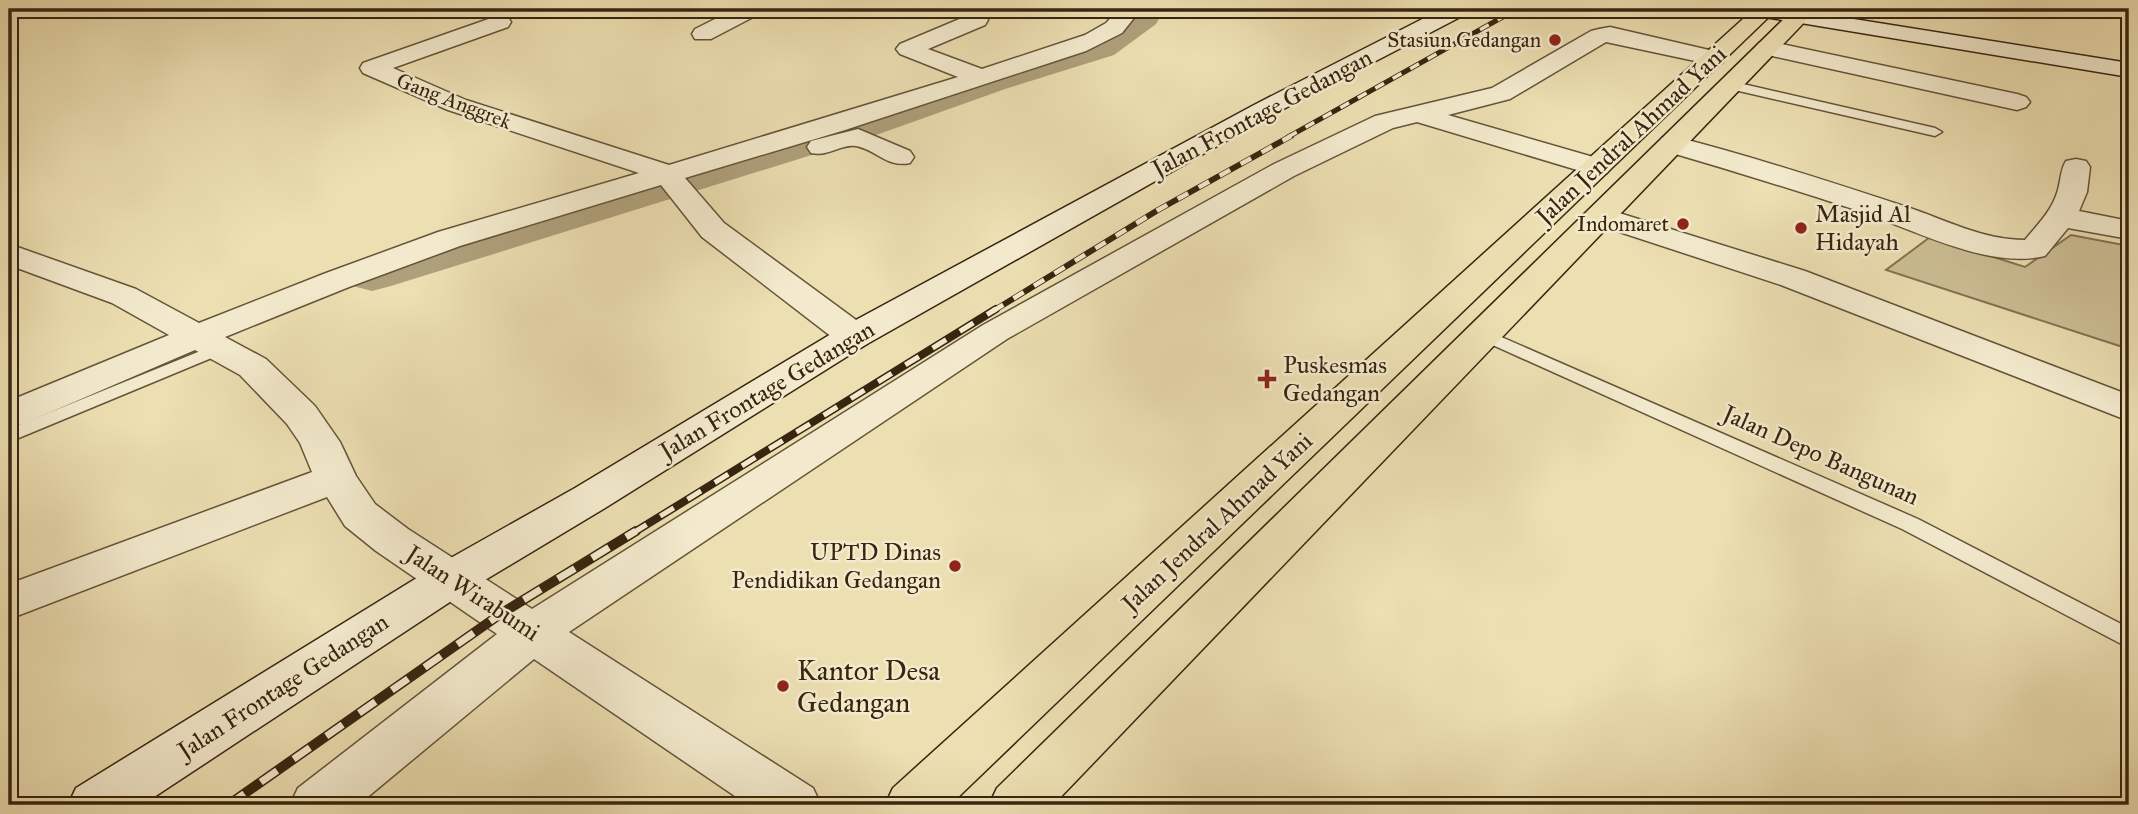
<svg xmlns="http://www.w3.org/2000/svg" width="2138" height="814" font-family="'IM FELL Great Primer',serif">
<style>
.green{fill:#cdbf96;stroke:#827252;stroke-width:2}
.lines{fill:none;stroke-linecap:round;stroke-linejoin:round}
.river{fill:#aea07b;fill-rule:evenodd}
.lane-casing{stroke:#645438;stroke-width:3}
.street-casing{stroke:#645438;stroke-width:3}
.secondary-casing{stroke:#37250f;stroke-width:3}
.highway-casing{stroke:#37250f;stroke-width:3}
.lane{fill:#f3eacd;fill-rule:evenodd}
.street{fill:#f3eacd;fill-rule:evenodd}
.secondary{fill:#f3eacd;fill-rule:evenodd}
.highway{fill:#ecdfb2;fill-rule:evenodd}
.rail-far3-casing{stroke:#37250f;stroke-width:5}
.rail-far2-casing{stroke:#37250f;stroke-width:6}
.rail-far1-casing{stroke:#37250f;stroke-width:8}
.rail-casing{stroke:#37250f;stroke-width:10}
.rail-far3{stroke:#f3eacd;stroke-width:3.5;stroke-dasharray:10;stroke-linecap:butt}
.rail-far2{stroke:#f3eacd;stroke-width:4.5;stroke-dasharray:12;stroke-linecap:butt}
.rail-far1{stroke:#f3eacd;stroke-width:5;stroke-dasharray:16;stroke-linecap:butt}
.rail{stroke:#f3eacd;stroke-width:7;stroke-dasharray:20;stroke-linecap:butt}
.poi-dot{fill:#8f2418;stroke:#f3eacd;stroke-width:2.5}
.labels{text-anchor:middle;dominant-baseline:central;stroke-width:5;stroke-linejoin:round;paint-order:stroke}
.far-poi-label{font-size:21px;fill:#37250f;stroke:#f3eacd;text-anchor:end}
.far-street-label{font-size:21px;fill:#37250f;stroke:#f3eacd}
.street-label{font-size:24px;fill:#37250f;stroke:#f3eacd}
.poi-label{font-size:24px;fill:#37250f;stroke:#f3eacd;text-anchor:start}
.near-poi-label{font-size:28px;fill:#37250f;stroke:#f3eacd;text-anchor:start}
</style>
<rect width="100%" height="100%" fill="#ecdfb2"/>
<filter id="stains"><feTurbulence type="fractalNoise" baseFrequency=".00286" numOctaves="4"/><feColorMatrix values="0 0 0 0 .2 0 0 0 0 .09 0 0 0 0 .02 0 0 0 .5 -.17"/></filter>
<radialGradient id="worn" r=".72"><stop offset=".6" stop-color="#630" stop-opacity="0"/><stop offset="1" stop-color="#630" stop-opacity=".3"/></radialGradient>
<!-- green -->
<polygon class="green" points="2071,235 2129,246 2129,349 1886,270 1930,237 2025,267"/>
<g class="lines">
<!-- river -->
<polygon class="river" points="1129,9 1165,9 1156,24 1114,55 1008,88 879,134 391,286 372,291 353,286 345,275 353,264 849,116 980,70 1088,39"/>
<!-- lane casing -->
<g class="lane-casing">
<g id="lane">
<polygon points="1730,81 1935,128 1942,132 1935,136 1726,88 1726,82"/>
<polygon points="1483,329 1918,519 2129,628 2129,648 1902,529 1477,338 1474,334"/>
<polygon points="220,343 229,348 226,352 9,442 9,429"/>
</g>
</g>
<!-- street casing -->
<g class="street-casing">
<g id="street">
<polygon points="735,9 762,9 759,14 711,39 695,39 692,34 695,29"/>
<polygon points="1119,9 1141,9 1122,33 1086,51 845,130 685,178 724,223 867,328 872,336 867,344 854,347 841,344 702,237 661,185 460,246 349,287 225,337 266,359 315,406 340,442 356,476 375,504 408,529 532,609 983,325 1274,164 1375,116 1492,88 1591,31 1599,29 1610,27 1722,53 1726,58 1722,63 1714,65 1606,42 1510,99 1448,115 1607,161 1611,167 1607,173 1597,175 1587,173 1417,122 1393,128 1294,176 1007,339 569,632 813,788 821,805 748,805 534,659 358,805 290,805 298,788 497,634 376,551 345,526 327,497 9,619 9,584 312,472 300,443 287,424 240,375 195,350 23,424 9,427 9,401 169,335 112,303 9,265 9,244 136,289 199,323 326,273 438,232 639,173 448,110 363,73 360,68 363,63 500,15 508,17 511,22 508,27 393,68 466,100 669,165 958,77 900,54 896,49 900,44 969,15 985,15 988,20 985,25 928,49 982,69 1085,35 1106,23"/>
<polygon points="1767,41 2017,94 2026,97 2030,102 2026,107 2017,110 1759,53 1755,48 1759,43"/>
<path d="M 858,129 L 910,151 L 914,157 L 910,163 C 887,168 877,150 856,146 C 841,144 828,157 811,153 L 807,147 L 811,141 Z"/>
<path d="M 1672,136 C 1751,156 1830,182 1907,207 C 1946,220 1983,240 2025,240 C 2037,225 2051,212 2057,193 C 2061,182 2060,170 2066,161 L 2076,159 L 2086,161 L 2090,167 L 2087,192 L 2079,211 L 2129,221 L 2129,239 L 2068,228 L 2045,256 C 1987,270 1911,228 1856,210 C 1792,189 1727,169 1662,150 L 1658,144 L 1662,138 Z"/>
<polygon points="1600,207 1805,271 2129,395 2129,421 1781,285 1589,222 1585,216 1589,210"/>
</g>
</g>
<!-- secondary casing -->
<g class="secondary-casing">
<g id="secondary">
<polygon points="1442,9 1469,9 1466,14 1272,115 867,344 605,508 465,592 142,805 68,805 76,788 433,568 575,488 841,328 1254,105"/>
<polygon points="1741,9 1791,9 2129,63 2129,77 1752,15 1744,14"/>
</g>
</g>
<!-- highway casing -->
<g class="highway-casing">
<g id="highway">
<polygon points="1754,9 1777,9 950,805 885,805 893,788"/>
<polygon points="1794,9 1817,9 1053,805 989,805 997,788"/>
</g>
</g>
<!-- lane -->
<use href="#lane" class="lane"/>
<!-- street -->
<use href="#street" class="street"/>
<!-- secondary -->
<use href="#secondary" class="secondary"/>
<!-- highway -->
<use href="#highway" class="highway"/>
<!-- rail-far3 casing -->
<g class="rail-far3-casing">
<polyline id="rail-far3" points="1288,137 1517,9"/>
</g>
<!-- rail-far2 casing -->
<g class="rail-far2-casing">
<polyline id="rail-far2" points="993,311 1158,210 1291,136"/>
</g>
<!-- rail-far1 casing -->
<g class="rail-far1-casing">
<polyline id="rail-far1" points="633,533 996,309"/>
</g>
<!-- rail casing -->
<g class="rail-casing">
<polyline id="rail" points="228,805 502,613 636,531"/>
</g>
<!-- rail-far3 -->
<use href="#rail-far3" class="rail-far3"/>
<!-- rail-far2 -->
<use href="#rail-far2" class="rail-far2"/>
<!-- rail-far1 -->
<use href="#rail-far1" class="rail-far1"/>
<!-- rail -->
<use href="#rail" class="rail"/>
</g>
<!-- markers -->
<g class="poi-dot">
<circle cx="1555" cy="40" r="7"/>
<circle cx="1683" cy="224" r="7"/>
<circle cx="1801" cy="228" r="7"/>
<path d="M1263.5 368.5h7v7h7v7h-7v7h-7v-7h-7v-7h7z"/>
<circle cx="955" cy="566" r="7"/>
<circle cx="783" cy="686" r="7"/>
</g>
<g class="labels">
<!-- far-poi labels -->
<g class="far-poi-label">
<text x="1541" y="40">Stasiun Gedangan</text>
<text x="1669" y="224">Indomaret</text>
</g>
<!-- far-street labels -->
<g class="far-street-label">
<text transform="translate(454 101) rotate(21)">Gang Anggrek</text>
</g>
<!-- street labels -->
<g class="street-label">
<text transform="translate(1262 113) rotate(-28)">Jalan Frontage Gedangan</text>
<text transform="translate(1631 135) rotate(-43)">Jalan Jendral Ahmad Yani</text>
<text transform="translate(767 390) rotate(-31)">Jalan Frontage Gedangan</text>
<text transform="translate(1821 455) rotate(24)">Jalan Depo Bangunan</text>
<text transform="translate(1217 522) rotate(-43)">Jalan Jendral Ahmad Yani</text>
<text transform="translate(473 593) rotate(33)">Jalan Wirabumi</text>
<text transform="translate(283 686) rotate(-33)">Jalan Frontage Gedangan</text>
</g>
<!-- poi labels -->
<g class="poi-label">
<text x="1815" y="214">Masjid Al<tspan x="1815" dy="28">Hidayah</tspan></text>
<text x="1283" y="365">Puskesmas<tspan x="1283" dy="28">Gedangan</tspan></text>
<text x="941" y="552" text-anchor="end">UPTD Dinas<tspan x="941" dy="28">Pendidikan Gedangan</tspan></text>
</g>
<!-- near-poi labels -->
<g class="near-poi-label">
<text x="797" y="670">Kantor Desa<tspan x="797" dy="32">Gedangan</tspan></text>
</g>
</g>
<!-- margin -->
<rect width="2138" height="814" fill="none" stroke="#ecdfb2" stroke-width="35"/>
<rect x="10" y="10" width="2117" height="793" fill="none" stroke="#37250f" stroke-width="3.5"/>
<rect x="18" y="18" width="2103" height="779" fill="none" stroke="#37250f" stroke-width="2"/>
<rect width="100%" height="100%" filter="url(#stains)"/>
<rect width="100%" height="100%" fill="url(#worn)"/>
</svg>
